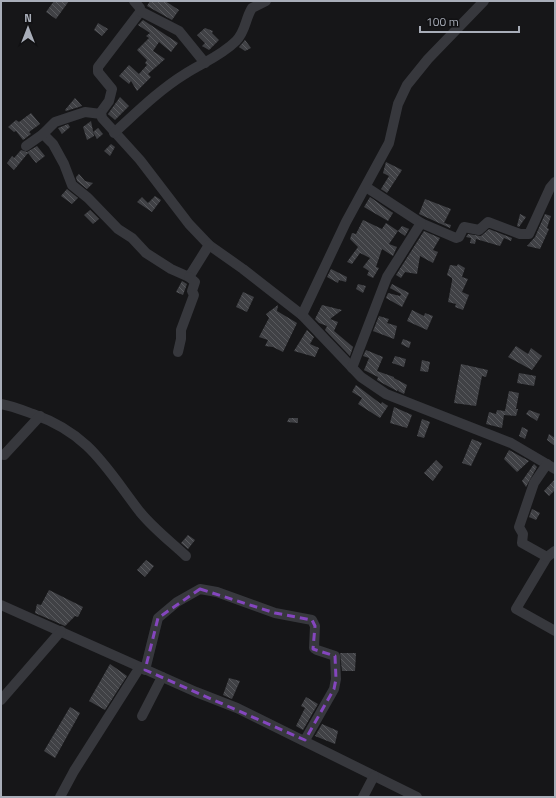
<svg xmlns="http://www.w3.org/2000/svg" width="556" height="798" font-family="'Titillium Web',sans-serif">
<style>
.building{fill:url(#building-back-hatch)}
.lines{fill:none;stroke-linecap:round;stroke-linejoin:round}
.minor{stroke:#37383d;stroke-width:10}
.marked{fill:none;stroke:#8446be;stroke-width:3;stroke-dasharray:8 5;stroke-linejoin:round}
</style>
<defs>
<pattern id="building-back-hatch" width="6" height="6" patternUnits="userSpaceOnUse"><rect width="6" height="6" fill="#404145"/><path d="M-1 5l2 2M0 0l6 6M5-1l2 2" fill="none" stroke="#595a5e"/></pattern>
</defs>
<rect width="100%" height="100%" fill="#161618"/>
<!-- building -->
<g class="building">
<polygon points="54,1 69,1 56,19 46,12"/>
<polygon points="150,1 165,1 179,10 172,20 147,6"/>
<polygon points="143,20 178,43 171,52 159,42 153,51 165,59 148,74 151,77 137,91 131,81 129,84 119,76 129,65 139,74 147,65 145,63 147,60 137,50 149,38 146,36 150,33 138,25"/>
<polygon points="98,23 108,29 102,36 94,30"/>
<polygon points="205,28 213,31 212,33 219,40 209,50 202,46 205,43 197,35"/>
<polygon points="245,40 251,48 245,51 239,47"/>
<polygon points="120,97 129,106 115,120 108,114"/>
<polygon points="75,98 82,106 66,111 65,110"/>
<polygon points="31,113 40,124 29,132 31,134 23,140 16,131 14,132 8,127 16,120 19,122"/>
<polygon points="91,121 94,136 87,140 83,127"/>
<polygon points="68,124 70,127 62,134 58,128"/>
<polygon points="98,128 103,134 97,139 93,132"/>
<polygon points="111,144 115,147 110,156 104,151"/>
<polygon points="37,146 45,156 36,163 28,153 14,170 7,163 12,156 14,158 21,150 27,152"/>
<polygon points="386,162 402,170 387,193 381,189 389,176 383,173"/>
<polygon points="79,174 85,181 93,183 87,189 77,181 76,177"/>
<polygon points="67,189 78,198 72,204 61,196"/>
<polygon points="155,196 161,200 152,212 137,202 142,197 148,203"/>
<polygon points="370,197 393,213 388,221 364,207"/>
<polygon points="425,199 451,209 444,223 451,225 450,228 419,214"/>
<polygon points="90,210 99,219 93,224 84,215"/>
<polygon points="520,214 526,217 519,227 517,226"/>
<polygon points="545,214 551,216 547,228 549,229 540,249 527,246 535,237"/>
<polygon points="363,220 382,229 386,223 398,231 389,244 397,247 393,256 382,249 376,267 379,268 373,278 367,275 369,271 363,267 370,258 360,253 352,264 347,262 358,247 350,239 352,233 356,234"/>
<polygon points="402,226 409,229 405,236 398,231"/>
<polygon points="489,229 512,238 511,241 504,238 500,246 476,239 475,244 470,243 471,238 466,237 468,234 481,236"/>
<polygon points="424,231 440,238 433,250 438,252 433,263 420,256 417,274 405,272 401,278 396,275"/>
<polygon points="458,264 465,268 462,277 468,279 462,292 469,295 463,310 455,307 456,304 448,302 452,281 452,278 447,275 450,265 457,266"/>
<polygon points="331,269 347,277 346,282 339,280 338,283 327,277"/>
<polygon points="182,281 187,284 183,295 176,292"/>
<polygon points="358,284 366,286 363,293 356,289"/>
<polygon points="392,284 409,293 402,307 386,298 388,293 400,296 401,294 390,288"/>
<polygon points="243,292 254,297 247,312 236,307"/>
<polygon points="278,305 277,311 297,323 283,352 273,347 265,346 268,340 259,337 269,318 266,314"/>
<polygon points="322,305 342,310 330,319 338,322 334,331 353,347 350,356 325,330 327,326 319,323 315,319"/>
<polygon points="412,310 424,316 425,313 433,316 427,330 407,321"/>
<polygon points="379,316 389,319 387,323 397,326 394,339 373,331"/>
<polygon points="307,330 314,337 310,344 319,348 315,357 294,351"/>
<polygon points="403,339 411,342 409,348 401,344"/>
<polygon points="516,346 528,354 531,348 542,356 532,370 508,357"/>
<polygon points="366,350 383,357 377,371 394,377 394,378 407,385 404,394 398,391 399,389 397,391 384,384 377,380 378,377 364,370 369,358 363,356"/>
<polygon points="395,356 406,359 404,367 392,363"/>
<polygon points="422,360 430,362 428,372 420,371"/>
<polygon points="461,364 488,370 486,377 482,376 476,406 454,403"/>
<polygon points="519,373 536,376 534,386 517,383"/>
<polygon points="356,385 381,404 382,402 388,406 380,418 358,404 362,398 352,392"/>
<polygon points="509,391 519,393 516,409 518,409 516,416 504,415 502,428 486,424 489,412 496,414 497,410 505,411"/>
<polygon points="394,407 412,415 407,428 390,423"/>
<polygon points="529,410 540,414 537,421 526,414"/>
<polygon points="289,418 298,418 298,423 287,422"/>
<polygon points="422,419 430,422 424,438 417,436"/>
<polygon points="522,427 528,430 525,439 519,436"/>
<polygon points="549,434 555,438 555,446 547,440"/>
<polygon points="472,439 482,443 471,466 462,463"/>
<polygon points="509,450 529,461 517,472 504,459"/>
<polygon points="436,460 443,467 433,481 424,473"/>
<polygon points="534,464 537,467 526,487 522,481"/>
<polygon points="555,479 555,490 549,496 544,491"/>
<polygon points="532,509 540,513 536,520 529,517"/>
<polygon points="188,535 195,540 188,549 181,543"/>
<polygon points="146,560 154,566 145,577 137,570"/>
<polygon points="49,590 83,607 78,617 75,616 65,626 35,613 37,604 41,605"/>
<polygon points="340,653 356,653 355,671 342,671"/>
<polygon points="110,664 127,676 105,710 89,701"/>
<polygon points="229,678 240,681 232,699 223,695"/>
<polygon points="306,697 318,704 303,730 296,726 305,708 301,706"/>
<polygon points="70,707 80,713 55,758 44,751"/>
<polygon points="322,724 338,731 335,744 315,736"/>
</g>
<g class="lines">
<!-- minor -->
<g class="minor">
<polyline points="134,1 140,8 140,12 98,67 98,72 112,89 109,101 101,112 102,118 140,160 189,224 209,245 243,269 302,315 361,377 386,394 511,443 555,469"/>
<polyline points="140,11 179,31 205,63"/>
<path d="M 114,133 C 136,113 159,90 185,74 C 202,63 221,56 236,41 C 246,31 245,19 252,8 L 266,1"/>
<polyline points="43,134 53,144 64,164 72,185 88,198 118,229 132,238 146,253 171,269 189,277 209,245"/>
<polyline points="26,146 43,134 55,122 85,112 101,114"/>
<polyline points="366,187 421,223 456,238 459,237 464,227 479,230 488,222 520,234 529,234 550,188 555,182"/>
<polyline points="302,315 346,222 389,143 398,104 407,85 428,59 484,1"/>
<polyline points="178,352 181,339 181,330 194,295 192,291 195,282 189,277"/>
<polyline points="352,368 387,277 421,223"/>
<path d="M 1,404 C 12,406 22,410 33,414 C 90,434 106,468 140,512 C 154,529 171,542 186,556"/>
<polyline points="4,455 40,416"/>
<polyline points="555,551 547,557 516,609 555,631"/>
<polyline points="547,557 522,543 523,534 519,527 534,483 547,464"/>
<polyline points="1,605 196,692 237,708 417,797"/>
<polyline points="145,670 158,618 177,602 200,589 217,592 275,613 312,620 315,626 314,648 317,650 335,656 336,679 334,689 305,740"/>
<polyline points="1,700 61,631"/>
<polyline points="142,716 162,677"/>
<polyline points="60,797 74,771 140,667"/>
<polyline points="363,797 374,776"/>
</g>
</g>
<!-- marked area -->
<path class="marked" d="M 200,589 L 275,613 L 312,620 L 315,626 L 313,649 L 335,656 L 336,679 L 334,689 L 305,740 L 145,670 L 158,618 Z"/>
<!-- border -->
<rect width="556" height="798" fill="none" stroke="#a8adb8" stroke-width="4"/>
<!-- north arrow -->
<g transform="translate(28 28)" stroke="#111113" stroke-width="3" paint-order="stroke">
<path d="M0-3L7 15L0 10L-7 15Z" fill="#a8adb8"/>
<text y="-6" font-size="11" font-weight="bold" text-anchor="middle" fill="#a8adb8">N</text>
</g>
<!-- scale -->
<path d="M420 26v6h99v-6" fill="none" stroke="#a8adb8" stroke-width="2"/>
<text x="426" y="26" font-size="12" fill="#a8adb8" stroke="#111113" stroke-width="3" paint-order="stroke">100 m</text>
</svg>
